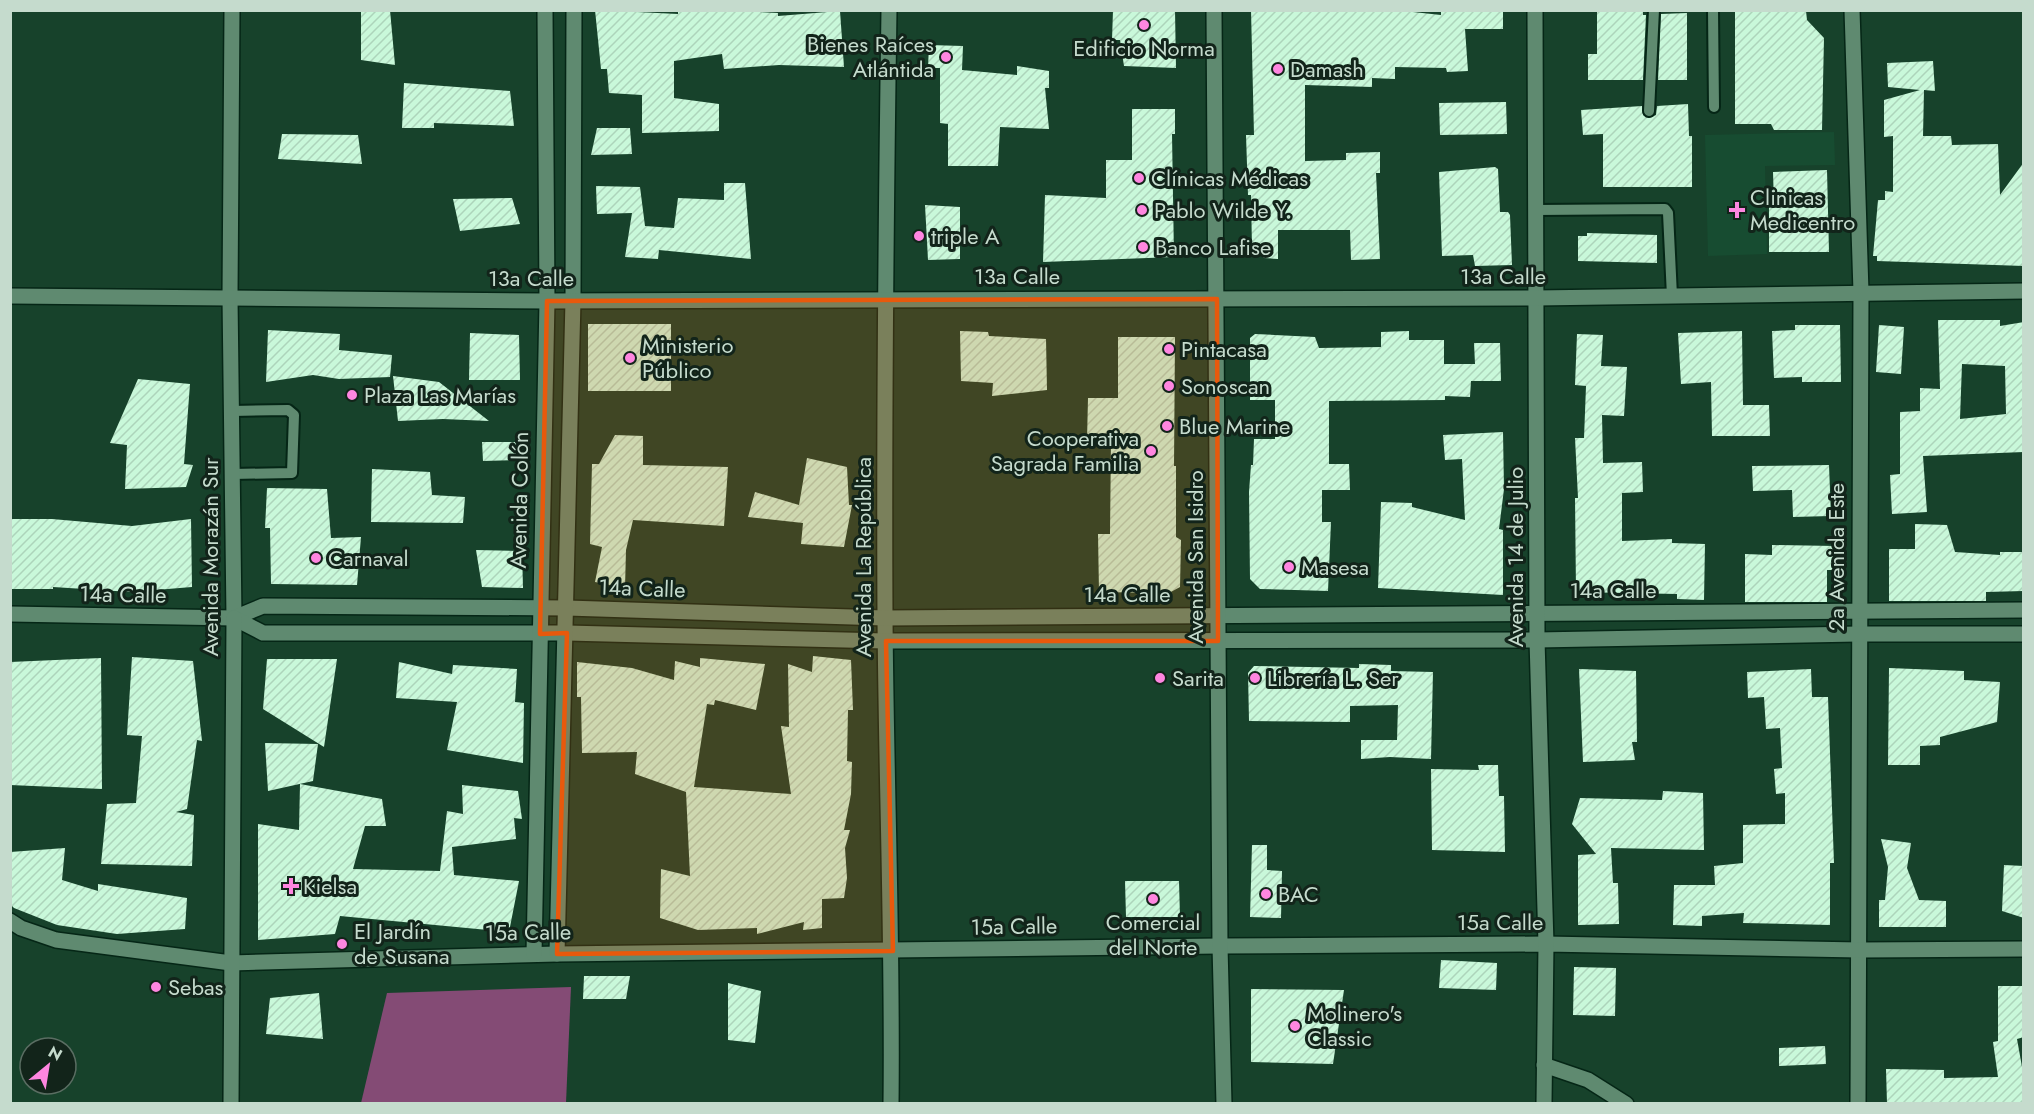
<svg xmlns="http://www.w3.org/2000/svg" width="2034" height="1114" font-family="Jost,sans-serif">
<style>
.built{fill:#174c31}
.green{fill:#844b75}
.building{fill:url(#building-hatch);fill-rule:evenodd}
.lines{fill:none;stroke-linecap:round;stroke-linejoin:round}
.lane-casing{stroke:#052616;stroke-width:14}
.street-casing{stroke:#052616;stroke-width:18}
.secondary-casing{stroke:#052616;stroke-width:18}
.lane{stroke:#5f8a70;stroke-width:10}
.street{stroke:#5f8a70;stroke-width:15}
.secondary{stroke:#5f8a70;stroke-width:15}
.marked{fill:#e8590c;fill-opacity:0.2;stroke:#e8590c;stroke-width:4.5;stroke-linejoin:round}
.poi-dot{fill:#fe86e0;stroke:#12241a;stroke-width:2}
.labels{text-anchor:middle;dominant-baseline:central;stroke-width:6;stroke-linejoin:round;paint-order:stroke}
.poi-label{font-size:22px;fill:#c5dbcd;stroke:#12241a;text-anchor:start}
.street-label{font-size:22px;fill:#c5dbcd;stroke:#12241a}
</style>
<defs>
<pattern id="building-hatch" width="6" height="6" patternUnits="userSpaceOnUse" patternTransform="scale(1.5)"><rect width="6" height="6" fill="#c9f8da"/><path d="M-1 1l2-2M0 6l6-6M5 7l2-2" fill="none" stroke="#add4bb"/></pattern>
</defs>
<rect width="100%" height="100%" fill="#17422b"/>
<!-- built -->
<polygon class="built" points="1834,132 1835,165 1765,166 1767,254 1708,256 1705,135"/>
<!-- green -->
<polygon class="green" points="571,987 566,1103 361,1103 387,993"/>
<!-- building -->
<g class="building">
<polygon points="361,10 390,10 395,65 361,60"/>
<polygon points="595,10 678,14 678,10 717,10 778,13 778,16 840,11 844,67 779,65 724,69 722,54 674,61 674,98 719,104 719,131 642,133 642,95 609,93 607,69 601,69"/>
<polygon points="1113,10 1175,10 1176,68 1124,66 1120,40 1112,40"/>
<polygon points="1251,10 1394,10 1441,15 1441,10 1503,10 1503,29 1465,29 1468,71 1447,72 1446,68 1395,67 1395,79 1372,78 1372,87 1305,85 1305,161 1346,160 1346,153 1380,152 1380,173 1376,173 1380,259 1351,260 1350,230 1278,230 1278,259 1264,258 1252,249 1251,195 1248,195 1246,135 1254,135"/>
<polygon points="1735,10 1806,11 1807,20 1824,38 1822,130 1774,130 1771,124 1735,124"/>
<polygon points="1597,12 1643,12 1643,15 1646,15 1643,80 1588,80 1588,54 1597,54"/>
<polygon points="1687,13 1687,80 1658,80 1661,14"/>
<polygon points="929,45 963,46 962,70 1017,75 1017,66 1049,71 1049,88 1045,88 1049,129 1000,127 998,166 948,166 948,124 940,123 940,68 928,68"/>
<polygon points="1933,61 1935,91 1924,90 1923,136 1951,136 1952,145 1998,144 2000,195 2024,162 2024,266 1877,261 1877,256 1873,256 1878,200 1885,200 1885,191 1893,192 1893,136 1884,137 1884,100 1920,90 1888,87 1887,63"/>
<polygon points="404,83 510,91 514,126 434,123 434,128 402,128"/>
<polygon points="1506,102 1507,134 1440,135 1439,103"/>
<polygon points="1688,104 1689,136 1692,136 1692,187 1603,187 1603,134 1583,135 1581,110 1642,106 1643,115 1649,118 1656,115 1657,106"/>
<polygon points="1132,109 1175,109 1175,134 1172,134 1174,257 1043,262 1045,195 1106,198 1106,160 1132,160"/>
<polygon points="597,128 630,128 632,154 591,155"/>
<polygon points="282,134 358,135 362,164 278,159"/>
<polygon points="1495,167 1498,169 1500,212 1508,212 1510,215 1512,265 1475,266 1473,255 1442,256 1439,172"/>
<polygon points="1827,170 1829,252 1769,252 1769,205 1774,205 1773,172"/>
<polygon points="724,183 745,183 751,259 659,250 658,259 625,257 632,213 597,214 596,186 640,187 645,226 674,228 678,198 724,200"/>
<polygon points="512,198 520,224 460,231 453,199"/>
<polygon points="925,205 960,207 960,259 928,260"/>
<polygon points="1587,233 1657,235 1657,263 1578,261 1578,236 1587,236"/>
<path d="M 1938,320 L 2000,320 L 2000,326 L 2024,322 L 2024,452 L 1923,456 L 1927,512 L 1892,514 L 1890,475 L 1900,474 L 1900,412 L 1920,411 L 1920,388 L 1940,389 ZM 1962,364 L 2005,366 L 2006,414 L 1960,419 Z"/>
<rect x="588" y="324" width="83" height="67"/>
<polygon points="1795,325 1840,325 1841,382 1802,382 1802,377 1774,378 1772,331 1795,330"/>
<polygon points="1879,325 1904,327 1901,374 1876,372"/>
<polygon points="268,330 340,334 339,350 392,355 390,377 339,379 313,375 266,382"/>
<polygon points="960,331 988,332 989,336 1046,339 1047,390 992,396 993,383 961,381"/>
<polygon points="1409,331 1409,340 1444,340 1444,364 1475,364 1474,343 1500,343 1501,381 1471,381 1470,397 1445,396 1445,400 1329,401 1329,464 1349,464 1350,490 1322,490 1322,522 1331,522 1328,591 1260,589 1250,579 1249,492 1251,465 1253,465 1254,439 1275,439 1275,400 1250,400 1250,338 1255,334 1315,337 1319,348 1381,347 1381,332"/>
<polygon points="1742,331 1743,405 1769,405 1770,436 1712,436 1711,382 1681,384 1678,333"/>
<polygon points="470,333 519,335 520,380 469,380"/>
<polygon points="1577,334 1603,335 1601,366 1627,367 1624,416 1602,415 1603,463 1642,462 1643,492 1622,493 1622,541 1672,539 1672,543 1705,544 1704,600 1677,599 1677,594 1576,592 1575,498 1578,498 1575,438 1584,438 1586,386 1575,385"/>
<polygon points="1118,337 1175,337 1174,466 1176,466 1176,537 1181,540 1180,587 1169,593 1099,592 1098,534 1110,534 1111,439 1087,440 1088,398 1118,398"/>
<polygon points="393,376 439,382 489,421 443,419 398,421"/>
<polygon points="138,379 190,384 184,464 193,465 186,487 125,489 127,445 110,443"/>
<polygon points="1503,432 1504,489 1499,529 1503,530 1503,595 1378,588 1381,502 1412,503 1412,507 1465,520 1462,459 1445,460 1443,435"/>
<polygon points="615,435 643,436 643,465 728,467 724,526 633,520 626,550 625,588 595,582 602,547 590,544 592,464 599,464"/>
<polygon points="482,442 516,442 521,460 483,461"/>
<polygon points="807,458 847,467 849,505 852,505 844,547 801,544 803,523 748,517 755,492 799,505"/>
<polygon points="1829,465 1831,516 1793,517 1792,490 1753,491 1752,466"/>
<polygon points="372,469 430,472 432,495 465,497 463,523 371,522"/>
<polygon points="267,488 327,489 331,538 361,537 357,585 271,584 270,528 265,528"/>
<polygon points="10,519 52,519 132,526 191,519 192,587 131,592 53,587 53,589 10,589"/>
<polygon points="1915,524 1947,525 1955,552 2000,555 2000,552 2024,552 2024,591 1986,592 1986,601 1889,601 1889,549 1915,549"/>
<polygon points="1772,545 1835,546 1835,570 1827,570 1827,602 1745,602 1745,554 1772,555"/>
<polygon points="476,550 522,551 523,588 482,587"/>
<polygon points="813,656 851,660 853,710 848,710 847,761 852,762 851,794 844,830 850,830 845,848 847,878 844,898 822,899 822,928 803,930 804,922 757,934 757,928 698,930 660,918 661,869 690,876 686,792 635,774 637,752 582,753 581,697 577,697 577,662 632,668 674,680 675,661 700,667 700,658 765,664 756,710 715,700 714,705 707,704 694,787 791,794 781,726 789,727 788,664 812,672"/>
<polygon points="132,657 193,661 202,741 197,740 187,809 176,812 194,815 192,866 101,864 107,804 136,803 142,736 127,735"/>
<polygon points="101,658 102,789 10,785 10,662"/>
<polygon points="267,659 337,659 324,747 263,709"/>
<polygon points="399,662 452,674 453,665 517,669 515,702 524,703 523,763 447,750 457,702 396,698"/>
<polygon points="1359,664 1391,665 1391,671 1433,672 1431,759 1390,757 1361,759 1361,740 1397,740 1398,705 1350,706 1350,722 1249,721 1248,673 1254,666 1359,668"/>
<polygon points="1889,668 1964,671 1964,680 2000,682 1997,722 1940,737 1940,745 1920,746 1920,765 1888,765"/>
<polygon points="1579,669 1636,671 1637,742 1632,742 1635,760 1583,762"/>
<polygon points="1811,669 1812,697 1828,697 1834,863 1830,863 1830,925 1743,923 1744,913 1702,916 1702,926 1673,925 1674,885 1715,885 1714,866 1743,863 1743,825 1785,824 1785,793 1776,794 1774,769 1782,768 1780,728 1766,729 1764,697 1748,698 1747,672"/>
<polygon points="265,743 318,744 313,781 268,791"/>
<polygon points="1478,765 1498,765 1499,796 1504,796 1505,852 1432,850 1431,769 1479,770"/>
<polygon points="300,784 382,799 386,826 365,826 353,869 440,871 447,811 463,814 462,785 518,791 522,819 514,818 516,839 452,847 454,875 519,881 509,932 340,916 335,934 258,940 258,824 299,830"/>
<polygon points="1663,791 1703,793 1704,850 1611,848 1613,883 1618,883 1619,924 1578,925 1578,855 1596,854 1572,824 1580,798 1662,800"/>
<polygon points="1881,839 1911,843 1907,868 1919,900 1946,901 1946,927 1879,927 1879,900 1885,900 1888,867"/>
<polygon points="1252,845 1267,845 1267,870 1282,871 1281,918 1250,917"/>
<polygon points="65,848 62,880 98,891 98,884 187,898 185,929 117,934 57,925 14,908 10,904 10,852"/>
<polygon points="2004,865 2024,866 2024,918 2002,911"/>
<polygon points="1125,881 1179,881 1180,917 1126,917"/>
<polygon points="1441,960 1497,963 1496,990 1439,988"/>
<polygon points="1574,967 1616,968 1615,1016 1573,1015"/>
<polygon points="584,976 630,976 626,999 583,999"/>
<polygon points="728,983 761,991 755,1043 728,1040"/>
<polygon points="1998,986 2024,986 2024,1037 2017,1039 2024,1078 2024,1103 1887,1104 1886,1069 1944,1070 1944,1078 1998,1077 1993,1042 1998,1041"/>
<polygon points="1251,989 1344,990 1333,1064 1251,1062"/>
<polygon points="319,993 323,1039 266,1034 270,998"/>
<polygon points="1825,1046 1826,1064 1779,1066 1779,1048"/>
</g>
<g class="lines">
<!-- lane casing -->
<g class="lane-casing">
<g id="lane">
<polyline points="1713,10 1714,107"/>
<polyline points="1649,111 1654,10"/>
<polyline points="1536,210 1665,209 1668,213 1672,296"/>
<polyline points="232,411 288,410 294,415 292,473 232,474"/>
</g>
</g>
<!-- street casing -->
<g class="street-casing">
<g id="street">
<polyline points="232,10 230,297 234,618"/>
<path d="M 889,10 C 886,212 884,413 885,615 C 886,778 893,940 891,1104"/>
<polyline points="1852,10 1861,292 1858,1104"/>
<polyline points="10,614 234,618 263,606 567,608 885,618 2024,610"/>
<polyline points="234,618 263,633 567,633 886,641 1537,640 1858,634 2024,634"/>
<polyline points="10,921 21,928 56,940 231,963 557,954 1220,946 1546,944 1860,950 2024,949"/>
<polyline points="534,954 547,301 545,10"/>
<polyline points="557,954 573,300 574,10"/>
<polyline points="1544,1065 1588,1080 1626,1104"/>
</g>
</g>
<!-- secondary casing -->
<g class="secondary-casing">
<g id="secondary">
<polyline points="1214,10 1220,946 1224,1104"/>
<polyline points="1535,10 1537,640 1546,944 1544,1104"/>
<polyline points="10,296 547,301 1536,298 2024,291"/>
<polyline points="231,1104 234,618"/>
</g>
</g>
<!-- lane -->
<use href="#lane" class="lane"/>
<!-- street -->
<use href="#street" class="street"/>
<!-- secondary -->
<use href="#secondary" class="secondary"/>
</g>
<!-- marked area -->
<path class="marked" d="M 1217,299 L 1218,641 L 886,641 L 893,951 L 557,954 L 567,633 L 540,634 L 547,301 Z"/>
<!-- markers -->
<g class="poi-dot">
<circle cx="1144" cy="25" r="6"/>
<circle cx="946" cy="57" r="6"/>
<circle cx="1278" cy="69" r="6"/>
<circle cx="1139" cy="178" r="6"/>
<circle cx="1142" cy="210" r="6"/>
<path d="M1734 201h6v6h6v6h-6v6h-6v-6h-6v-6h6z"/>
<circle cx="919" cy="236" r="6"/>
<circle cx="1143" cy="247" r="6"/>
<circle cx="1169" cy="349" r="6"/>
<circle cx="630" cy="358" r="6"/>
<circle cx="1169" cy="386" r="6"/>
<circle cx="352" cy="395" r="6"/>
<circle cx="1167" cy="426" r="6"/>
<circle cx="1151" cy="451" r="6"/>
<circle cx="316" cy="558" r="6"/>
<circle cx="1289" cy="567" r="6"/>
<circle cx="1160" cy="678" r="6"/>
<circle cx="1255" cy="678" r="6"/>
<path d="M288 877h6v6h6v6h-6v6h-6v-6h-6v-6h6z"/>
<circle cx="1266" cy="894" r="6"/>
<circle cx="1153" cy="899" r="6"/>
<circle cx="342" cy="944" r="6"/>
<circle cx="156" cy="987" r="6"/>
<circle cx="1295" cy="1026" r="6"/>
</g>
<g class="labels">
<!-- poi labels -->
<g class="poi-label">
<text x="934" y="44" text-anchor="end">Bienes Raíces<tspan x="934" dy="25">Atlántida</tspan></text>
<text x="1144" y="48" text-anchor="middle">Edificio Norma</text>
<text x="1290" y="69">Damash</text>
<text x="1151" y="178">Clínicas Médicas</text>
<text x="1750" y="197">Clinicas<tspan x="1750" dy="25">Medicentro</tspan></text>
<text x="1154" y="210">Pablo Wilde Y.</text>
<text x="931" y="236">triple A</text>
<text x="1155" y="247">Banco Lafise</text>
<text x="642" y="345">Ministerio<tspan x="642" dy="25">Público</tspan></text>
<text x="1181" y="349">Pintacasa</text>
<text x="1181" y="386">Sonoscan</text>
<text x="364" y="395">Plaza Las Marías</text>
<text x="1179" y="426">Blue Marine</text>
<text x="1139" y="438" text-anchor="end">Cooperativa<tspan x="1139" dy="25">Sagrada Familia</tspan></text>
<text x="328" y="558">Carnaval</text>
<text x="1301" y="567">Masesa</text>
<text x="1172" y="678">Sarita</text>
<text x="1267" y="678">Librería L. Ser</text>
<text x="303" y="886">Kielsa</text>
<text x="1278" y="894">BAC</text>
<text x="1153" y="922" text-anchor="middle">Comercial<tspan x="1153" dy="25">del Norte</tspan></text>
<text x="354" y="931">El Jardín<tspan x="354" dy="25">de Susana</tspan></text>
<text x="168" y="987">Sebas</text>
<text x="1307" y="1013">Molinero's<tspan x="1307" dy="25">Classic</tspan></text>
</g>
<!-- street labels -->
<g class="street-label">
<text x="1017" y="276">13a Calle</text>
<text x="1503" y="276">13a Calle</text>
<text x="531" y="278">13a Calle</text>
<text transform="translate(519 500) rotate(-89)">Avenida Colón</text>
<text transform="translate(210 557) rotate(-90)">Avenida Morazán Sur</text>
<text transform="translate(863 557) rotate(-90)">Avenida La República</text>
<text transform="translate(1195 557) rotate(-90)">Avenida San Isidro</text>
<text transform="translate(1515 557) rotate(-90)">Avenida 14 de Julio</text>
<text transform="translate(1836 557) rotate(-90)">2a Avenida Este</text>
<text transform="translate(642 588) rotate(2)">14a Calle</text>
<text x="1613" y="590">14a Calle</text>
<text transform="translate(123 594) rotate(1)">14a Calle</text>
<text x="1127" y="594">14a Calle</text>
<text x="1500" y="922">15a Calle</text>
<text transform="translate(1014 926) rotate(-1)">15a Calle</text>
<text transform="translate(528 932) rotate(-1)">15a Calle</text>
</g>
</g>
<!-- border -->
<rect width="2034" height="1114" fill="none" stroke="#c5dbcd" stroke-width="24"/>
<!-- north arrow -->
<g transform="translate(48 1066) rotate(30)"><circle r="28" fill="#12241a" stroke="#5a6d62" stroke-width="1.5"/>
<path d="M0-4.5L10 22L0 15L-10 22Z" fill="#fe86e0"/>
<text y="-9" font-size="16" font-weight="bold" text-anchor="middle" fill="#c5dbcd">N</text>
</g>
</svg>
